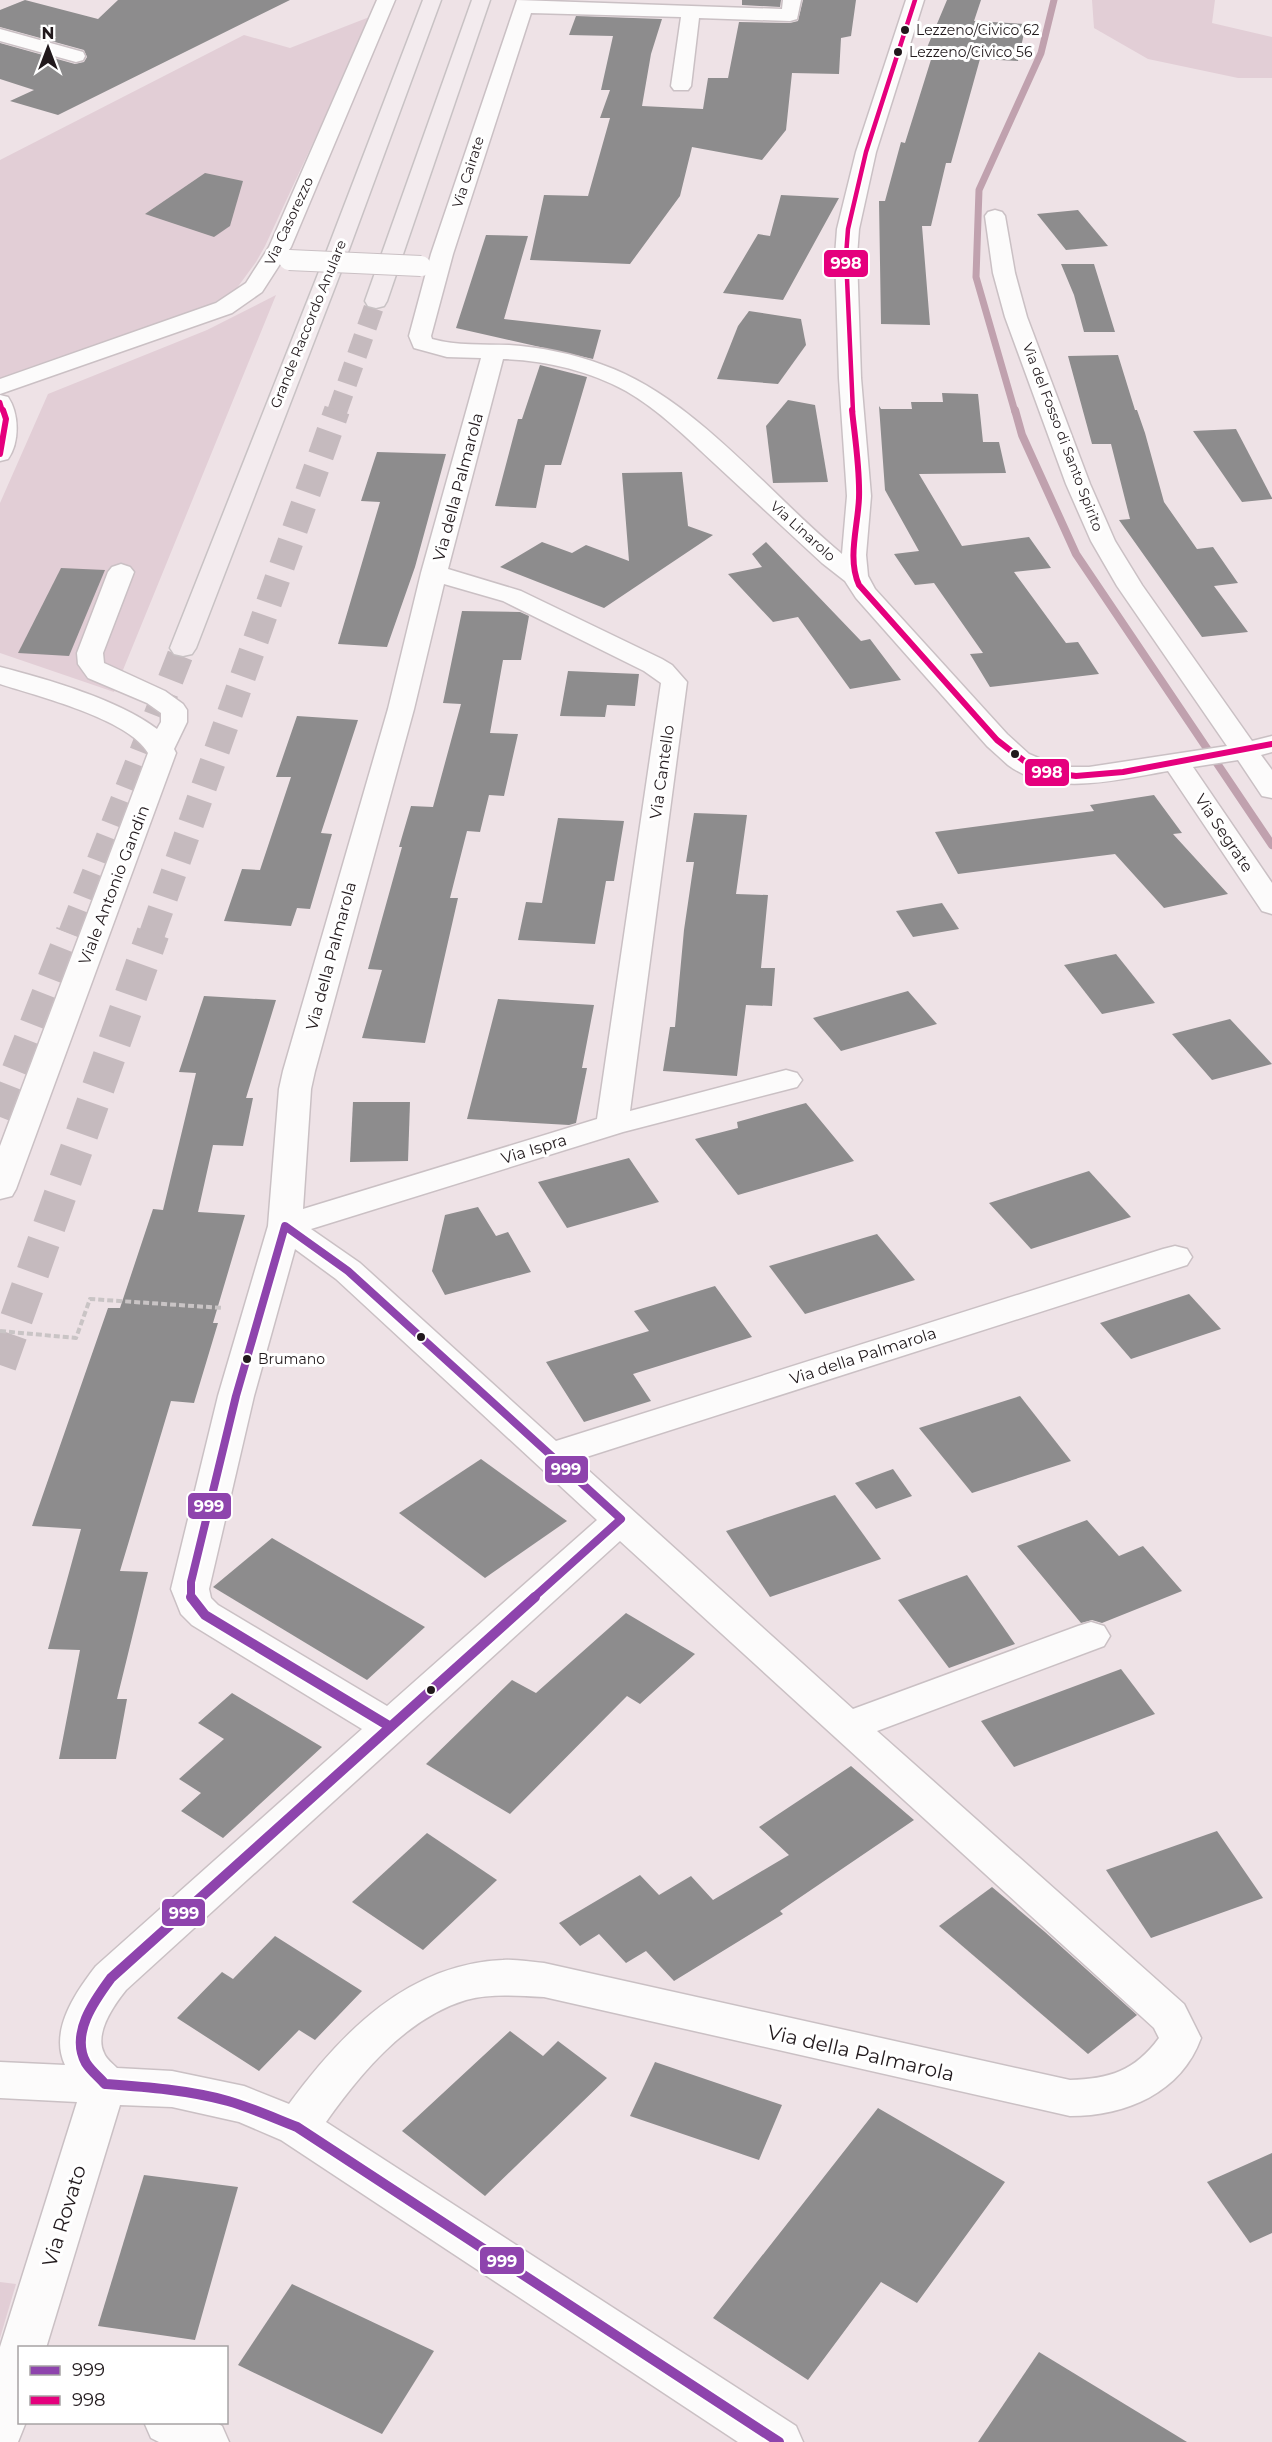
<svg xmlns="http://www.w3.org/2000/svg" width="1272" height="2442" font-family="Montserrat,sans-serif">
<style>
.green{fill:#e2ced6}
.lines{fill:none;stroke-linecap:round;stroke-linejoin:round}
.stream-far1{stroke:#c0a1ae;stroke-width:7}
.stream{stroke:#c0a1ae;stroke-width:8}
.building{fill:#8d8c8d}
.highway-tunnel-far2{stroke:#c5babe;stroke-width:20;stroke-dasharray:20 10;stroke-linecap:butt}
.highway-tunnel-far1{stroke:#c5babe;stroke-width:26;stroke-dasharray:26 13;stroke-linecap:butt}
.highway-tunnel{stroke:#c5babe;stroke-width:33;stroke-dasharray:33 16;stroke-linecap:butt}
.minor-casing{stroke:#cac0c4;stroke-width:3}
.highway-casing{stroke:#c8c2c4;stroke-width:3}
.path{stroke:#c9c4c5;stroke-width:4;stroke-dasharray:6 3;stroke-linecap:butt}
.minor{fill:#fcfbfb;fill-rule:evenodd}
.highway{fill:#f3ebee;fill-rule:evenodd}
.minor-bridge-casing{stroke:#cac0c4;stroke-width:22;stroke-linecap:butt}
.minor-bridge{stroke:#fcfbfb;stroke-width:20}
.bus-1-far1-casing{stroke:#fff;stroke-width:12}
.bus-1-casing{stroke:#fff;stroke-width:14}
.bus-2-far1-casing{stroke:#fff;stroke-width:8}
.bus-2-casing{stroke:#fff;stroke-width:10}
.bus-1-far1{stroke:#8e44ad;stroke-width:8}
.bus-1{stroke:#8e44ad;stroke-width:10}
.bus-2-far1{stroke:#e5007d;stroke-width:4.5}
.bus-2{stroke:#e5007d;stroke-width:6}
.bus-dot{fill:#21191c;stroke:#fff;stroke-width:2}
.labels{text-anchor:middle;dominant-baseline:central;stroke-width:6;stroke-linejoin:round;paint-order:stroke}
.bus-label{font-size:14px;fill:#21191c;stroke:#fff;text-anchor:start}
.far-street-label{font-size:14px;fill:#21191c;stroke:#fff}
.street-label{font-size:16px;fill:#21191c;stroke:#fff}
.near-street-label{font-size:20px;fill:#21191c;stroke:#fff}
.line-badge{stroke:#fff;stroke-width:2}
.badge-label{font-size:16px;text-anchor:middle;font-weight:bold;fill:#fff}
</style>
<rect width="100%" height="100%" fill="#eee2e6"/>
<!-- green -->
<g class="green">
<polygon points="1092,0 1215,0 1212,23 1272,37 1272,78 1238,78 1148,59 1094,28"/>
<polygon points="372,16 265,246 256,262 234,292 189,315 0,381 0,160 244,35 290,48"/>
<polygon points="276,295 114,692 0,653 0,503 48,394 207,330"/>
<polygon points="0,2282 16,2284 0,2338"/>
</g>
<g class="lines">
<!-- stream-far1 -->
<polyline class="stream-far1" points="1015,412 976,277 979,190 1041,53 1054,0"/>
<!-- stream -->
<polyline class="stream" points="1015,410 1022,435 1076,554 1272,845"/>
</g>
<!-- building -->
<g class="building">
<polygon points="25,0 98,19 118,0 290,0 58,115 10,101 34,90 0,79 0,43 75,64 84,62 87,57 84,50 0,27 0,10"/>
<polygon points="742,0 781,0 780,7 742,5"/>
<polygon points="803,0 856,0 851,36 841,38 839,74 792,73 786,130 762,160 692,147 680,196 630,264 530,260 544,195 588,196 610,118 600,118 610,90 601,90 613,36 569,35 576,16 662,19 651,54 642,106 703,109 708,78 728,78 739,22 790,23 798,21"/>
<polygon points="947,0 981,0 974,21 1026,24 1018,61 980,59 951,163 946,163 931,226 922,226 930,325 881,324 879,201 885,201 901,142 905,143 934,50 926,50"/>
<polygon points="205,173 243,181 230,226 214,237 145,214"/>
<polygon points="781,195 839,198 783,300 723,293 758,234 770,236"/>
<polygon points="1078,210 1108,246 1066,250 1037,214"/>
<polygon points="486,235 528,236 504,319 601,330 593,359 456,328"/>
<polygon points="1061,264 1094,264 1115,332 1084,332 1074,295"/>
<polygon points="749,311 801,319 806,345 778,384 717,379 738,326"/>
<polygon points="1118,355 1135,410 1137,410 1145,433 1164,502 1197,549 1213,547 1238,583 1214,586 1248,632 1202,637 1119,520 1130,519 1111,444 1092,444 1068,356"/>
<polygon points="540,365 587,377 561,465 545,465 536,508 495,506 518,419 522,419"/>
<polygon points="942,393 978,394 983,442 999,442 1006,473 919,474 962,546 1029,537 1051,568 1014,572 1066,643 1078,642 1099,674 990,687 970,654 983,653 934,583 915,585 894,554 919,551 885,490 879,406 881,409 912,409 911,402 943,402"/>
<polygon points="788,400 815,405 828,482 773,483 766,426"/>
<polygon points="1236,429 1272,498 1272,499 1242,502 1193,431"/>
<polygon points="377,452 446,454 415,567 387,647 338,644 380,502 361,501"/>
<polygon points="682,472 688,526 713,535 604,608 500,567 542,542 572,553 586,545 629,561 622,473"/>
<polygon points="766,542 861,641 870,639 901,680 850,689 798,617 773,622 728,574 762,567 752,554"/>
<polygon points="61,568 105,570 69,656 18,653"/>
<polygon points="462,611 520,612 529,616 521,660 503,660 490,733 518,734 504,796 489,795 480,832 467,831 450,898 458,898 425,1043 362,1038 382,970 368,969 402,847 399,847 411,806 433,807 461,704 443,703"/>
<polygon points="568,671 639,674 635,706 607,705 605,717 560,716"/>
<polygon points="297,716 358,720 321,833 332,834 310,909 297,908 291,926 224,921 242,869 260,870 291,777 276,777"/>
<polygon points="1154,795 1182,833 1173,834 1228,894 1164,908 1115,854 958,874 935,832 1094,811 1090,805"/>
<polygon points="694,813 747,815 736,894 768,895 761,968 775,968 772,1006 746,1005 737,1076 663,1071 670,1027 675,1027 684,930 694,862 686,862"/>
<polygon points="558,818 624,821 614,881 606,881 595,944 518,940 526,902 542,903"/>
<polygon points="942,903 959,929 913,937 896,911"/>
<polygon points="1116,954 1155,1003 1102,1014 1064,965"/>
<polygon points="908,991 937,1024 841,1051 813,1018"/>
<polygon points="204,996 276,1000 246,1098 253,1098 243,1146 213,1145 198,1212 245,1215 213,1323 218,1323 194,1403 171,1401 120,1571 148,1572 117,1699 127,1699 116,1759 59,1759 80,1650 48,1649 81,1529 32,1526 108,1308 120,1308 153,1209 163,1210 196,1073 179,1072"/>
<polygon points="498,999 594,1005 582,1068 587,1068 576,1123 569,1125 467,1119"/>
<polygon points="1230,1019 1272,1064 1212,1080 1172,1034"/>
<polygon points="353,1102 410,1102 408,1161 350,1162"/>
<polygon points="806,1103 854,1161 738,1195 695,1139 738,1128 737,1122"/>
<polygon points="629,1158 659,1202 567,1228 538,1182"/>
<polygon points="1089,1171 1131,1217 1031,1249 989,1203"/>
<polygon points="478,1207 496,1236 508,1232 531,1272 445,1295 432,1271 445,1215"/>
<polygon points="877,1234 915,1280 805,1314 769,1266"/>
<polygon points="715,1286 752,1337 633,1374 651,1401 584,1422 546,1362 649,1331 634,1311"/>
<polygon points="1189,1294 1221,1329 1131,1359 1100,1323"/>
<polygon points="1020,1396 1071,1461 972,1493 919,1428"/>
<polygon points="481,1459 567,1521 485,1578 399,1513"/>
<polygon points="893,1469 912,1496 876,1509 855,1483"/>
<polygon points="835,1495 881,1559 770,1597 726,1531"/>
<polygon points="1087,1520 1119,1556 1143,1546 1182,1591 1102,1623 1092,1620 1081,1623 1017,1546"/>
<polygon points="272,1538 425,1627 367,1680 213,1587"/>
<polygon points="967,1575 1015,1644 949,1668 898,1600"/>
<polygon points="626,1613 695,1654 640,1704 627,1696 510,1814 426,1764 512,1680 536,1693"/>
<polygon points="1121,1669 1155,1714 1014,1767 981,1721"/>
<polygon points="232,1693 322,1747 223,1838 181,1811 201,1793 179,1779 224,1739 198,1723"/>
<polygon points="851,1766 914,1820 780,1911 783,1914 674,1981 646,1951 626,1963 599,1934 580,1946 559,1923 640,1875 659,1895 691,1876 713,1900 789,1855 759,1827"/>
<polygon points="1217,1831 1263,1898 1151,1938 1106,1870"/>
<polygon points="427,1833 497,1880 423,1950 352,1902"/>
<polygon points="992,1887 1045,1932 1137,2015 1088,2054 939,1926"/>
<polygon points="275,1936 362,1991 315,2040 299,2030 259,2071 177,2018 222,1972 233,1979"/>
<polygon points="510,2031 543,2056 558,2041 607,2078 485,2196 402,2131"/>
<polygon points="655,2062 782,2105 759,2160 630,2116"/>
<polygon points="878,2108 1005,2182 917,2303 881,2282 808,2380 713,2318"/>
<polygon points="1272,2153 1272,2233 1250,2243 1207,2182"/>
<polygon points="144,2175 238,2187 195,2340 98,2326"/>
<polygon points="292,2284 434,2351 382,2434 238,2365"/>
<polygon points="1039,2352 1187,2442 978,2442"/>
</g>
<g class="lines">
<!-- highway-tunnel-far2 -->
<polyline class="highway-tunnel-far2" points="337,412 376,301"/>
<!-- highway-tunnel-far1 -->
<g class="highway-tunnel-far1">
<polyline points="71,934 183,648"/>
<polyline points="152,934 337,410"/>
</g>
<!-- highway-tunnel -->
<g class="highway-tunnel">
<polyline points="0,1117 72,933"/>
<polyline points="0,1365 153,933"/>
</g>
<!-- minor casing -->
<g class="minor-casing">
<g id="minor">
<polygon points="377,0 395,0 291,247 262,292 232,313 0,394 0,379 216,303 246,283 269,247"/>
<path d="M 517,0 L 782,9 L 783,0 L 801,0 L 797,19 L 790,21 L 699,18 L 691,86 L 688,90 L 674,90 L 671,86 L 681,17 L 531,13 L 453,254 L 431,336 L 432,339 C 457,346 483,344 509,345 C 540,347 574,354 603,365 C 694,397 768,493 842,554 L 847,496 L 839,378 L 835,256 L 837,229 L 856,152 L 906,0 L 924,0 L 876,152 L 859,229 L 857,256 L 861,378 L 871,496 L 866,555 L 868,576 L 875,589 L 1007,734 L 1029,754 L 1060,767 L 1089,767 L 1227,746 L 1117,586 L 1091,541 L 1066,484 L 1005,317 L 993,273 L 985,216 L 988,212 L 995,210 L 1002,212 L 1005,216 L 1015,273 L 1027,317 L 1090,484 L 1115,541 L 1142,585 L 1252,741 L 1272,736 L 1272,752 L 1261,755 L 1272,770 L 1272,798 L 1262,796 L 1238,760 L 1193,767 L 1272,883 L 1272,914 L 1262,911 L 1168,771 C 1120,779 1052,798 1008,765 C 1001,759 994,752 987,746 L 856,598 L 845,581 L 822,563 C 786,530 751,497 715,464 C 687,438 659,410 626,391 C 590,371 544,360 503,359 L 448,569 L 521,591 L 662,659 L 672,665 L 687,682 L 630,1111 L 786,1070 L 797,1073 L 802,1080 L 797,1087 L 623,1132 L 311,1229 L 360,1263 L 556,1441 L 1163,1249 L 1175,1246 L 1187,1249 L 1192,1257 L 1187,1265 L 577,1460 L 853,1709 L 1078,1626 L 1091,1622 L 1104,1626 L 1110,1636 L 1104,1646 L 877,1731 L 1184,2004 L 1201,2038 C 1181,2093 1126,2116 1070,2116 L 544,1997 C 518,1996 492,1993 466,2000 C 406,2018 360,2074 326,2122 L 796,2426 L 803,2442 L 738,2442 L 281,2140 L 239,2122 L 172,2107 L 120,2105 L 46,2348 L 20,2348 L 20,2422 L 26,2422 L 18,2442 L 0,2442 L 0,2347 L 77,2102 L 0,2098 L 0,2062 L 65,2065 C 49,2031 75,1993 96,1966 L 362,1729 L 192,1625 L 181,1614 L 171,1589 L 218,1396 L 268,1226 L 279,1089 L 283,1071 L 388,709 L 421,573 L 481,358 L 447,357 L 414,348 L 409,336 L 431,254 ZM 444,584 L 503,601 L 644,671 L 661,683 L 597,1119 L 303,1209 L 311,1089 L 315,1071 L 414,709 ZM 295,1249 L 336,1279 L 597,1520 L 387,1706 L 218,1605 L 211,1598 L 209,1589 L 254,1396 ZM 620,1541 L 1154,2028 L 1159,2038 C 1135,2071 1109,2079 1070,2080 L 544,1963 C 530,1962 516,1959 503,1960 C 408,1964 341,2033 289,2104 L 244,2086 L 172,2071 L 117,2068 C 113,2064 106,2059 104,2053 C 94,2033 114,2005 126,1990 Z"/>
<polygon points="0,29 83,52 85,56 83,60 76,62 0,41"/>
<path d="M 0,395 L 8,397 C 19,413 20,442 8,459 L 0,461 Z"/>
<path d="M 121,564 L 130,567 L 134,572 L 103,653 L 104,663 L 165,691 L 183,704 L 187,710 L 187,722 L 174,749 L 176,753 L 16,1189 L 12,1196 L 0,1199 L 0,1146 L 148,753 C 129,719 37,696 0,684 L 0,667 C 47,679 119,700 157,729 L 161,722 L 161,713 L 147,703 L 88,678 L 78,664 L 77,653 L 108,572 L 112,567 Z"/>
<polygon points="144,2422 215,2422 222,2426 229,2442 159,2442 151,2438"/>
</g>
</g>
<!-- highway casing -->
<g class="highway-casing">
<g id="highway">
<polygon points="423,0 441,0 340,274 196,648 192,654 183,656 174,654 170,648 318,274"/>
<polygon points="472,0 490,0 387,301 384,306 376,308 368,306 365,301"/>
</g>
</g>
<!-- path -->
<polyline class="path" points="0,1331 76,1338 90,1299 223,1308"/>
<!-- minor -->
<use href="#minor" class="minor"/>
<!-- highway -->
<use href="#highway" class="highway"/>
<!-- minor-bridge casing -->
<g class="minor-bridge-casing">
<polyline id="minor-bridge" points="289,260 421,266"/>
</g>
<!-- minor-bridge -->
<use href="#minor-bridge" class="minor-bridge"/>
<!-- bus-1-far1 casing -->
<g class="bus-1-far1-casing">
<polyline id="bus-1-far1" points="191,1598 191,1582 236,1396 285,1226 348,1271 621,1519 533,1598"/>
</g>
<!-- bus-1 casing -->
<g class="bus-1-casing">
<g id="bus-1">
<polyline points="191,1597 205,1615 389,1726"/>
<path d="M 535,1597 L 111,1978 C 94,2001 70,2034 86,2063 C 91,2071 99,2077 105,2084 C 146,2087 188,2090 228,2101 C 252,2108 274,2118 297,2127 L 779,2442"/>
</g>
</g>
<!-- bus-2-far1 casing -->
<g class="bus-2-far1-casing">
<g id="bus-2-far1">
<polyline points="0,402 3,412"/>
<polyline points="853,412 846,256 848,229 866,152 915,0"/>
</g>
</g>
<!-- bus-2 casing -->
<g class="bus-2-casing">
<g id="bus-2">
<path d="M 852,410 C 855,439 860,469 859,498 C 858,526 847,559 859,585 L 997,740 L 1032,767 L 1046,772 L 1076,776 L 1123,772 L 1272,744"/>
<polyline points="0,454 6,419 3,410"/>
</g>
</g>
<!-- bus-1-far1 -->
<use href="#bus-1-far1" class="bus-1-far1"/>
<!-- bus-1 -->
<use href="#bus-1" class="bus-1"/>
<!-- bus-2-far1 -->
<use href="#bus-2-far1" class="bus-2-far1"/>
<!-- bus-2 -->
<use href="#bus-2" class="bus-2"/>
</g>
<!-- markers -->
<g class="bus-dot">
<circle cx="905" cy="30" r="5"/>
<circle cx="898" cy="52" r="5"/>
<circle cx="1015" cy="754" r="5"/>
<circle cx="421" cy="1337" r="5"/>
<circle cx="247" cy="1359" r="5"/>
<circle cx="431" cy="1690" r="5"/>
</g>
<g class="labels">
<!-- bus labels -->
<g class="bus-label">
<text x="916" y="30">Lezzeno/Civico 62</text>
<text x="909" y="52">Lezzeno/Civico 56</text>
<text x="258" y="1359">Brumano</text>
</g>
<!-- far-street labels -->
<g class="far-street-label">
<text transform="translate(468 172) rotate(-72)">Via Cairate</text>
<text transform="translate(289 221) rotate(-65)">Via Casorezzo</text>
<text transform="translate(308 324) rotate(-68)">Grande Raccordo Anulare</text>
<text transform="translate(1063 437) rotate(69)">Via del Fosso di Santo Spirito</text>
<text transform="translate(803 531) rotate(42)">Via Linarolo</text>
</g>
<!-- street labels -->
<g class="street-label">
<text transform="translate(458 487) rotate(-75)">Via della Palmarola</text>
<text transform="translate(662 772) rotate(-82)">Via Cantello</text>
<text transform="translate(1224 833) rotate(56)">Via Segrate</text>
<text transform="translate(114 885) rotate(-69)">Viale Antonio Gandin</text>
<text transform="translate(331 956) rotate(-75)">Via della Palmarola</text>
<text transform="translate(534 1149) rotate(-17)">Via Ispra</text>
<text transform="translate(863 1356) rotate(-18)">Via della Palmarola</text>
</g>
<!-- near-street labels -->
<g class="near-street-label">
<text transform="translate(861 2053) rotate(13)">Via della Palmarola</text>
<text transform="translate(64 2216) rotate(-73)">Via Rovato</text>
</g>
</g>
<g class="line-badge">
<rect x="823" y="249" width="46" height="29" rx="6" fill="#e5007d"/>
<rect x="1024" y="758" width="46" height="29" rx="6" fill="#e5007d"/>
<rect x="544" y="1455" width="45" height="29" rx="6" fill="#8e44ad"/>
<rect x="187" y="1492" width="45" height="28" rx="6" fill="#8e44ad"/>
<rect x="161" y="1898" width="45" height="29" rx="6" fill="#8e44ad"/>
<rect x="479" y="2246" width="46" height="29" rx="6" fill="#8e44ad"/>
</g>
<g class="badge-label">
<text x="846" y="269">998</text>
<text x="1047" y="778">998</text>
<text x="566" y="1475">999</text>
<text x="209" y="1512">999</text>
<text x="184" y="1919">999</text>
<text x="502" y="2267">999</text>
</g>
<!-- legend -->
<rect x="18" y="2346" width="210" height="78" fill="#ffffff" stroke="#a6a3a4" stroke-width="1.5"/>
<rect x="30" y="2366" width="30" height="9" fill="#8e44ad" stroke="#a6a3a4" stroke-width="1.5"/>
<text x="72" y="2376" font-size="18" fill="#21191c">999</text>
<rect x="30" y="2396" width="30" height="9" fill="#e5007d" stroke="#a6a3a4" stroke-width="1.5"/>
<text x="72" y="2406" font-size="18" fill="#21191c">998</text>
<!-- north arrow -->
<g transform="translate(48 48)" stroke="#ffffff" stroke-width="4.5" paint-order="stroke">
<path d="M0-4.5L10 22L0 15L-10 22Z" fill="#21191c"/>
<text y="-9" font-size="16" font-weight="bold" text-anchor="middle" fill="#21191c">N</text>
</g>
</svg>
